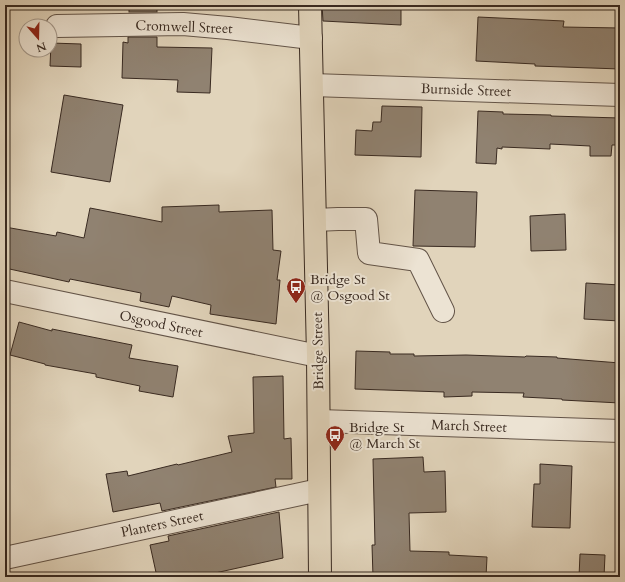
<svg xmlns="http://www.w3.org/2000/svg" width="625" height="582" font-family="Cardo,serif">
<style>
.building{fill:#908271;stroke:#392a21}
.lines{fill:none;stroke-linecap:round;stroke-linejoin:round}
.minor-casing{stroke:#635448;stroke-width:24}
.highway-casing{stroke:#392a21;stroke-width:24}
.minor{stroke:#ece3d3;stroke-width:22}
.highway{stroke:#e1d4bb;stroke-width:22}
.labels{text-anchor:middle;dominant-baseline:central;stroke-width:4;stroke-linejoin:round;paint-order:stroke}
.street-label{font-size:14px;fill:#392a21;stroke:#ece3d3}
.poi-label{font-size:14px;fill:#392a21;stroke:#ece3d3;text-anchor:start}
</style>
<rect width="100%" height="100%" fill="#e1d4bb"/>
<filter id="stains"><feTurbulence type="fractalNoise" baseFrequency=".005" numOctaves="4"/><feColorMatrix values="0 0 0 0 .2 0 0 0 0 .09 0 0 0 0 .02 0 0 0 .5 -.17"/></filter>
<radialGradient id="worn" r=".72"><stop offset=".6" stop-color="#630" stop-opacity="0"/><stop offset="1" stop-color="#630" stop-opacity=".3"/></radialGradient>
<!-- building -->
<g class="building">
<rect x="129" y="5" width="28" height="7"/>
<polygon points="322,5 401,5 401,25 323,21"/>
<polygon points="478,17 564,21 563,27 620,28 620,69 535,66 535,64 476,61"/>
<polygon points="128,37 157,37 157,47 212,48 210,93 177,92 178,80 122,78 123,42 128,43"/>
<polygon points="51,43 81,44 81,67 50,66"/>
<polygon points="64,95 123,105 110,182 51,172"/>
<polygon points="382,106 422,107 421,157 355,155 356,130 372,131 373,122 381,122"/>
<polygon points="478,111 503,112 503,114 551,115 551,116 620,118 620,145 612,145 611,156 590,156 590,146 550,144 550,149 502,147 502,149 497,148 496,164 476,163"/>
<polygon points="415,190 477,192 475,247 413,246"/>
<polygon points="219,205 219,212 272,210 273,250 281,251 277,280 280,280 276,324 210,314 211,305 172,296 169,307 140,301 141,293 70,279 69,282 5,268 5,227 56,236 57,232 84,238 90,208 162,222 162,207"/>
<polygon points="565,214 566,250 531,251 530,216"/>
<polygon points="586,283 620,285 620,321 584,319"/>
<polygon points="19,322 52,331 52,329 132,345 129,358 178,366 173,397 139,391 140,386 96,377 96,374 45,365 45,364 10,355"/>
<polygon points="356,351 390,352 390,354 414,354 414,356 466,355 525,357 526,356 557,357 557,358 620,363 620,403 562,400 562,399 523,397 524,393 472,392 472,396 444,397 444,392 355,389"/>
<polygon points="283,376 284,439 291,438 292,479 275,479 276,487 162,511 160,503 113,512 106,474 127,471 128,476 177,464 178,465 232,452 228,436 254,433 253,377"/>
<polygon points="423,457 424,472 445,471 446,512 409,513 410,551 449,552 449,555 487,557 486,577 373,577 372,545 375,545 373,459"/>
<polygon points="540,464 572,466 570,528 532,527 534,484 540,484"/>
<polygon points="279,512 283,558 197,577 157,577 150,545 169,541 168,536"/>
<polygon points="580,554 605,555 604,577 579,577"/>
</g>
<g class="lines">
<!-- minor casing -->
<g class="minor-casing">
<g id="minor">
<polyline points="57,26 183,24 228,28 311,38"/>
<polyline points="312,85 620,95"/>
<polyline points="315,220 338,219 366,219 369,253 418,260 443,311"/>
<polyline points="5,291 318,356"/>
<polyline points="319,421 620,431"/>
<polyline points="5,558 319,490"/>
</g>
</g>
<!-- highway casing -->
<g class="highway-casing">
<polyline id="highway" points="310,5 318,356 320,577"/>
</g>
<!-- minor -->
<use href="#minor" class="minor"/>
<!-- highway -->
<use href="#highway" class="highway"/>
</g>
<!-- icons -->
<defs>
<g id="bus-pin" transform="scale(1)"><path d="M0 17L-7.5 6A9.5 9.5 0 1 1 7.5 6Z" fill="#8f2418" stroke="#ece3d3"/><path d="M-5-6H5V4H4V6H2V4H-2V6H-4V4H-5ZM-3.5-4V0h7V-4ZM-3.5 1.2v1.5H-2V1.2ZM2 1.2v1.5H3.5V1.2Z" fill="#fff"/></g>
</defs>
<g fill-rule="evenodd">
<use href="#bus-pin" x="296" y="287"/>
<use href="#bus-pin" x="335" y="435"/>
</g>
<g class="labels">
<!-- street labels -->
<g class="street-label">
<text transform="translate(184 27) rotate(2)">Cromwell Street</text>
<text transform="translate(466 90) rotate(2)">Burnside Street</text>
<text transform="translate(161 324) rotate(12)">Osgood Street</text>
<text transform="translate(318 351) rotate(-91)">Bridge Street</text>
<text transform="translate(469 426) rotate(2)">March Street</text>
<text transform="translate(162 524) rotate(-12)">Planters Street</text>
</g>
<!-- poi labels -->
<g class="poi-label">
<text x="310" y="279">Bridge St<tspan x="310" dy="16">@ Osgood St</tspan></text>
<text x="349" y="427">Bridge St<tspan x="349" dy="16">@ March St</tspan></text>
</g>
</g>
<!-- margin -->
<rect width="625" height="582" fill="none" stroke="#e1d4bb" stroke-width="20"/>
<rect x="6" y="6" width="613" height="570" fill="none" stroke="#392a21" stroke-width="2"/>
<rect x="10" y="10" width="605" height="562" fill="none" stroke="#392a21"/>
<!-- north arrow -->
<g transform="translate(38 38) rotate(160)"><circle r="19" fill="#ece3d3" stroke="#a4998c"/>
<path d="M0-3L7 15L0 10L-7 15Z" fill="#8f2418"/>
<text y="-6" font-size="11" font-weight="bold" text-anchor="middle" fill="#392a21">N</text>
</g>
<rect width="100%" height="100%" filter="url(#stains)"/>
<rect width="100%" height="100%" fill="url(#worn)"/>
</svg>
